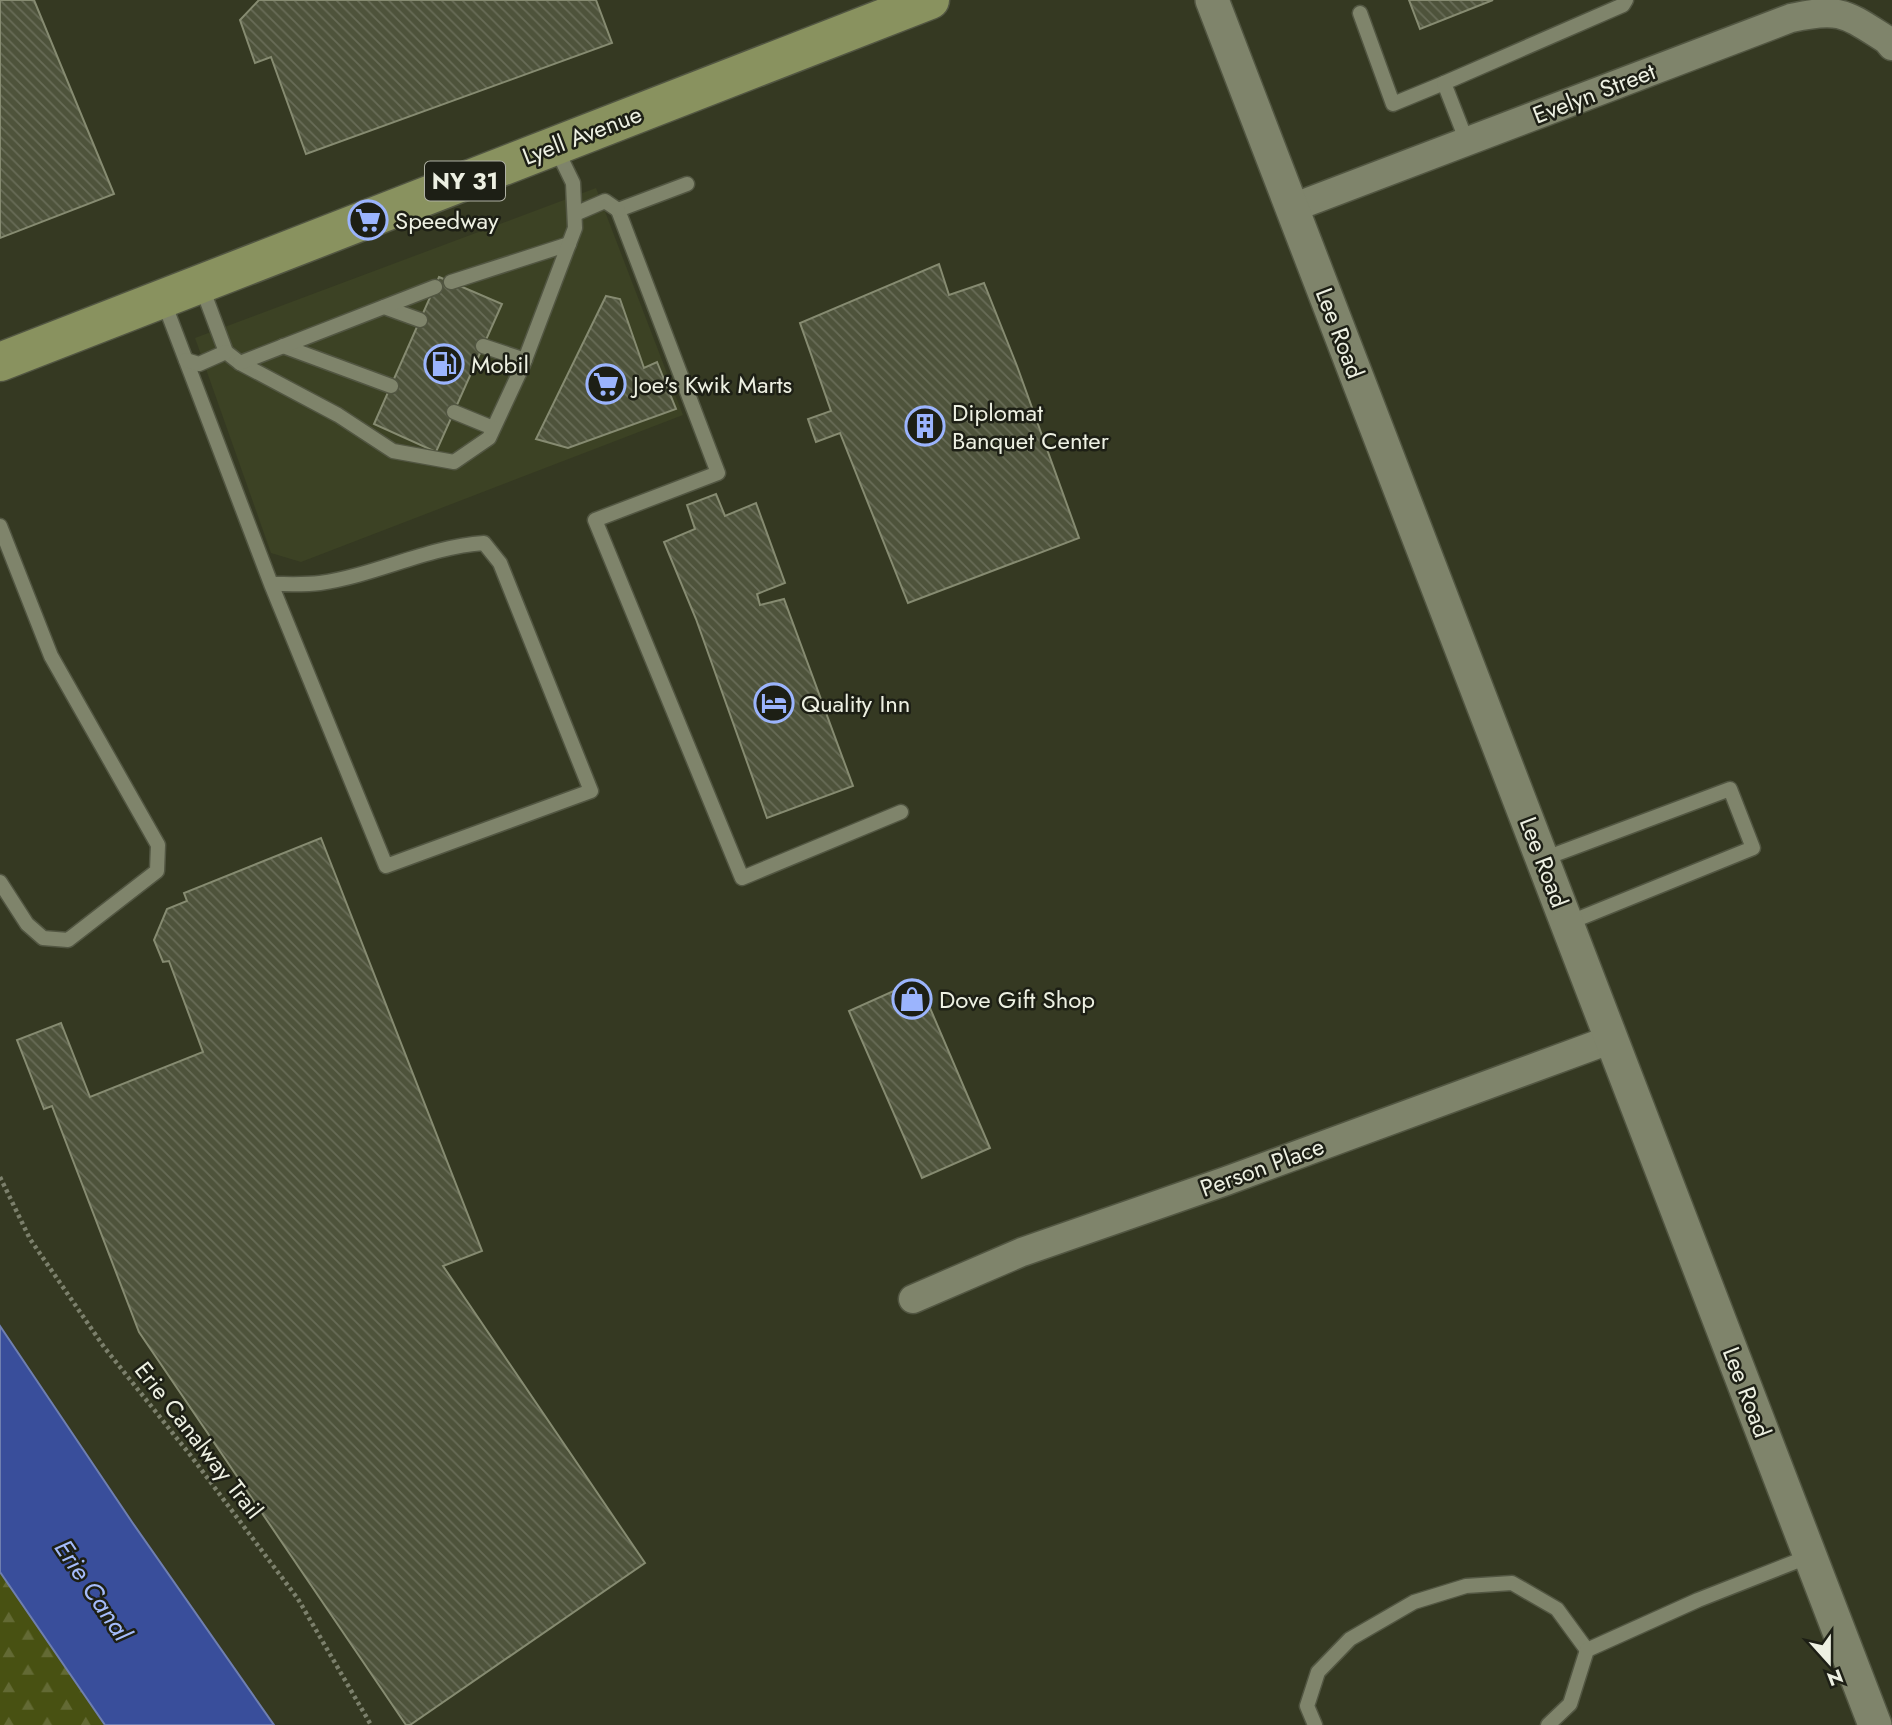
<svg xmlns="http://www.w3.org/2000/svg" width="1892" height="1725" font-family="Jost,sans-serif">
<style>
.built{fill:#3c4224}
.forest{fill:url(#forest-firs)}
.water{fill:#394e9b;stroke:#6f7fb0;stroke-width:2}
.building{fill:url(#building-back-hatch);stroke:#868b71;stroke-width:2}
.lines{fill:none;stroke-linecap:round;stroke-linejoin:round}
.service-casing{stroke:#525642;stroke-width:17}
.minor-casing{stroke:#525642;stroke-width:31}
.tertiary-casing{stroke:#525642;stroke-width:36}
.primary-casing{stroke:#525642;stroke-width:41}
.path{stroke:#7c806c;stroke-width:4.5;stroke-dasharray:3.5 3.5;stroke-linecap:butt}
.service{stroke:#7f846b;stroke-width:14}
.minor{stroke:#7f846b;stroke-width:28}
.tertiary{stroke:#7f846b;stroke-width:33}
.primary{stroke:#89925f;stroke-width:38}
.labels{text-anchor:middle;dominant-baseline:central;stroke-width:5;stroke-linejoin:round;paint-order:stroke}
.shield{fill:#1d1f15;stroke:#afb1a4;stroke-width:2}
.shield-label{font-size:23px;font-weight:bold;fill:#edf0e2}
.street-label{font-size:24px;fill:#edf0e2;stroke:#1d1f15}
.poi-label{font-size:24px;fill:#edf0e2;stroke:#1d1f15;text-anchor:start}
.water-label{font-size:26px;font-style:italic;fill:#a5bcfb;stroke:#1d1f15}
</style>
<defs>
<pattern id="forest-firs" width="22" height="20" patternUnits="userSpaceOnUse" patternTransform="scale(1.75)"><rect width="22" height="20" fill="#485112"/><path d="M5 1l3.5 6h-7zM16 11l3.5 6h-7z" fill="#636a34"/></pattern>
<pattern id="building-back-hatch" width="6" height="6" patternUnits="userSpaceOnUse" patternTransform="scale(1.75)"><rect width="6" height="6" fill="#4e533b"/><path d="M-1 5l2 2M0 0l6 6M5-1l2 2" fill="none" stroke="#686c57"/></pattern>
</defs>
<rect width="100%" height="100%" fill="#353922"/>
<!-- built -->
<polygon class="built" points="596,188 683,415 301,562 271,553 195,338"/>
<!-- forest -->
<polygon class="forest" points="0,1572 105,1725 0,1725"/>
<!-- water -->
<polygon class="water" points="0,1326 132,1522 274,1725 105,1725 0,1572"/>
<!-- building -->
<g class="building">
<polygon points="0,0 34,0 114,194 0,238"/>
<polygon points="259,0 596,0 612,43 306,154 271,57 255,63 240,20"/>
<polygon points="1409,0 1493,0 1420,29"/>
<polygon points="939,264 949,295 984,283 1017,366 1079,538 908,603 840,433 816,442 808,419 831,411 800,323"/>
<polygon points="439,277 502,304 436,452 374,424"/>
<polygon points="606,296 620,299 644,368 657,362 676,409 568,448 536,439"/>
<polygon points="716,494 725,516 756,503 785,583 757,594 760,605 784,599 853,786 767,818 696,619 664,542 695,529 687,505"/>
<polygon points="321,838 482,1251 443,1266 645,1563 410,1725 406,1725 139,1332 52,1106 44,1109 17,1040 61,1023 90,1097 203,1052 169,961 163,962 154,940 167,909 187,901 184,893"/>
<polygon points="918,980 990,1148 922,1178 849,1011"/>
</g>
<g class="lines">
<!-- service casing -->
<g class="service-casing">
<g id="service">
<polyline points="1360,13 1393,104 1444,83"/>
<polyline points="1467,142 1444,83 1623,5 1626,0"/>
<polyline points="687,184 618,210 718,473 595,520 742,878 901,812"/>
<polyline points="575,214 605,201 618,210"/>
<polyline points="451,282 569,244"/>
<polyline points="201,285 226,352 240,363 338,415 393,451 454,462 489,438 523,365 575,228 573,183 555,146"/>
<path d="M 163,300 L 271,584 C 287,584 305,585 320,583 C 376,575 427,547 484,543 L 500,563 L 591,791 L 386,866 L 271,584"/>
<polyline points="384,307 420,320"/>
<polyline points="283,346 391,386"/>
<polyline points="483,346 525,360"/>
<polyline points="186,360 199,364 226,352"/>
<polyline points="240,363 435,287"/>
<polyline points="454,412 493,428"/>
<polyline points="0,526 51,656 158,845 157,871 68,940 43,938 27,924 0,882"/>
<polyline points="1543,859 1730,789 1753,848 1568,923"/>
<polyline points="1315,1725 1307,1706 1318,1672 1350,1639 1414,1602 1466,1586 1512,1583 1557,1609 1587,1650"/>
<polyline points="1548,1725 1570,1704 1587,1650 1698,1600 1810,1556"/>
</g>
</g>
<!-- minor casing -->
<g class="minor-casing">
<g id="minor">
<path d="M 1292,208 L 1791,18 C 1841,7 1846,14 1887,40 L 1892,46"/>
<polyline points="913,1299 1022,1252 1226,1181 1612,1039"/>
</g>
</g>
<!-- tertiary casing -->
<g class="tertiary-casing">
<polyline id="tertiary" points="1212,0 1875,1725"/>
</g>
<!-- primary casing -->
<g class="primary-casing">
<polyline id="primary" points="0,362 930,0"/>
</g>
<!-- path -->
<polyline class="path" points="0,1177 30,1239 104,1347 191,1456 298,1599 371,1725"/>
<!-- service -->
<use href="#service" class="service"/>
<!-- minor -->
<use href="#minor" class="minor"/>
<!-- tertiary -->
<use href="#tertiary" class="tertiary"/>
<!-- primary -->
<use href="#primary" class="primary"/>
</g>
<!-- icons -->
<defs>
<g id="supermarket-ring" transform="scale(2.0125)"><circle r="9.5" fill="#1d1f15" stroke="#9bb4fd" stroke-width="1.5"/><path d="M-6-5.5h2.5l.6 2H6L4.5 2H-2.5L-4.4-4H-6ZM-1.5 3.2a1.3 1.3 0 1 0 .1 0ZM3 3.2a1.3 1.3 0 1 0 .1 0Z" fill="#9bb4fd"/></g>
<g id="fuel-ring" transform="scale(2.0125)"><circle r="9.5" fill="#1d1f15" stroke="#9bb4fd" stroke-width="1.5"/><path d="M-5.5-6h7V0h2V4h1.3V-2.5L3-4.5l.8-.8L6-3V5H2.5V1h-1V6h-7ZM-4.2-4.7v3.2H.2V-4.7Z" fill="#9bb4fd"/></g>
<g id="building-ring" transform="scale(2.0125)"><circle r="9.5" fill="#1d1f15" stroke="#9bb4fd" stroke-width="1.5"/><path d="M-4-6H4V6H1V3H-1V6H-4ZM-2.5-4.3h1.7v1.8h-1.7ZM.8-4.3h1.7v1.8H.8ZM-2.5-1h1.7V.8h-1.7ZM.8-1h1.7V.8H.8Z" fill="#9bb4fd"/></g>
<g id="hotel-ring" transform="scale(2.0125)"><circle r="9.5" fill="#1d1f15" stroke="#9bb4fd" stroke-width="1.5"/><path d="M-6-4.5h1.5V1H6V5H4.5V3h-9V5H-6ZM-4 0a1.8 1.8 0 1 1 3.6 0ZM.5 0V-2.5h3Q6-2.5 6 0Z" fill="#9bb4fd"/></g>
<g id="shop-ring" transform="scale(2.0125)"><circle r="9.5" fill="#1d1f15" stroke="#9bb4fd" stroke-width="1.5"/><path d="M-5-2.5h2.3a2.7 3.5 0 0 1 5.4 0H5L5.5 6h-11ZM-1.5-2.5h3a1.5 2.3 0 0 0-3 0Z" fill="#9bb4fd"/></g>
</defs>
<g fill-rule="evenodd">
<use href="#supermarket-ring" x="368" y="220"/>
<use href="#fuel-ring" x="444" y="364"/>
<use href="#supermarket-ring" x="606" y="384"/>
<use href="#building-ring" x="925" y="426"/>
<use href="#hotel-ring" x="774" y="703"/>
<use href="#shop-ring" x="912" y="999"/>
</g>
<g class="labels">
<!-- shield labels -->
<rect class="shield" x="425" y="161.5" width="80" height="39" rx="5"/>
<g class="shield-label">
<text x="465" y="181">NY 31</text>
</g>
<!-- street labels -->
<g class="street-label">
<text transform="translate(1594 93) rotate(-21)">Evelyn Street</text>
<text transform="translate(582 135) rotate(-21)">Lyell Avenue</text>
<text transform="translate(1340 333) rotate(69)">Lee Road</text>
<text transform="translate(1544 862) rotate(69)">Lee Road</text>
<text transform="translate(1262 1167) rotate(-20)">Person Place</text>
<text transform="translate(1747 1392) rotate(69)">Lee Road</text>
<text transform="translate(199 1440) rotate(52)">Erie Canalway Trail</text>
</g>
<!-- poi labels -->
<g class="poi-label">
<text x="395" y="220">Speedway</text>
<text x="471" y="364">Mobil</text>
<text x="633" y="384">Joe's Kwik Marts</text>
<text x="952" y="412">Diplomat<tspan x="952" dy="28">Banquet Center</tspan></text>
<text x="801" y="703">Quality Inn</text>
<text x="939" y="999">Dove Gift Shop</text>
</g>
<!-- water labels -->
<g class="water-label">
<text transform="translate(93 1590) rotate(56)">Erie Canal</text>
</g>
</g>
<!-- north arrow -->
<g transform="translate(1829 1662) rotate(159)" stroke="#1d1f15" stroke-width="5" paint-order="stroke">
<path d="M0-5L12 26L0 18L-12 26Z" fill="#edf0e2"/>
<text y="-10" font-size="19" font-weight="bold" text-anchor="middle" fill="#edf0e2">N</text>
</g>
</svg>
